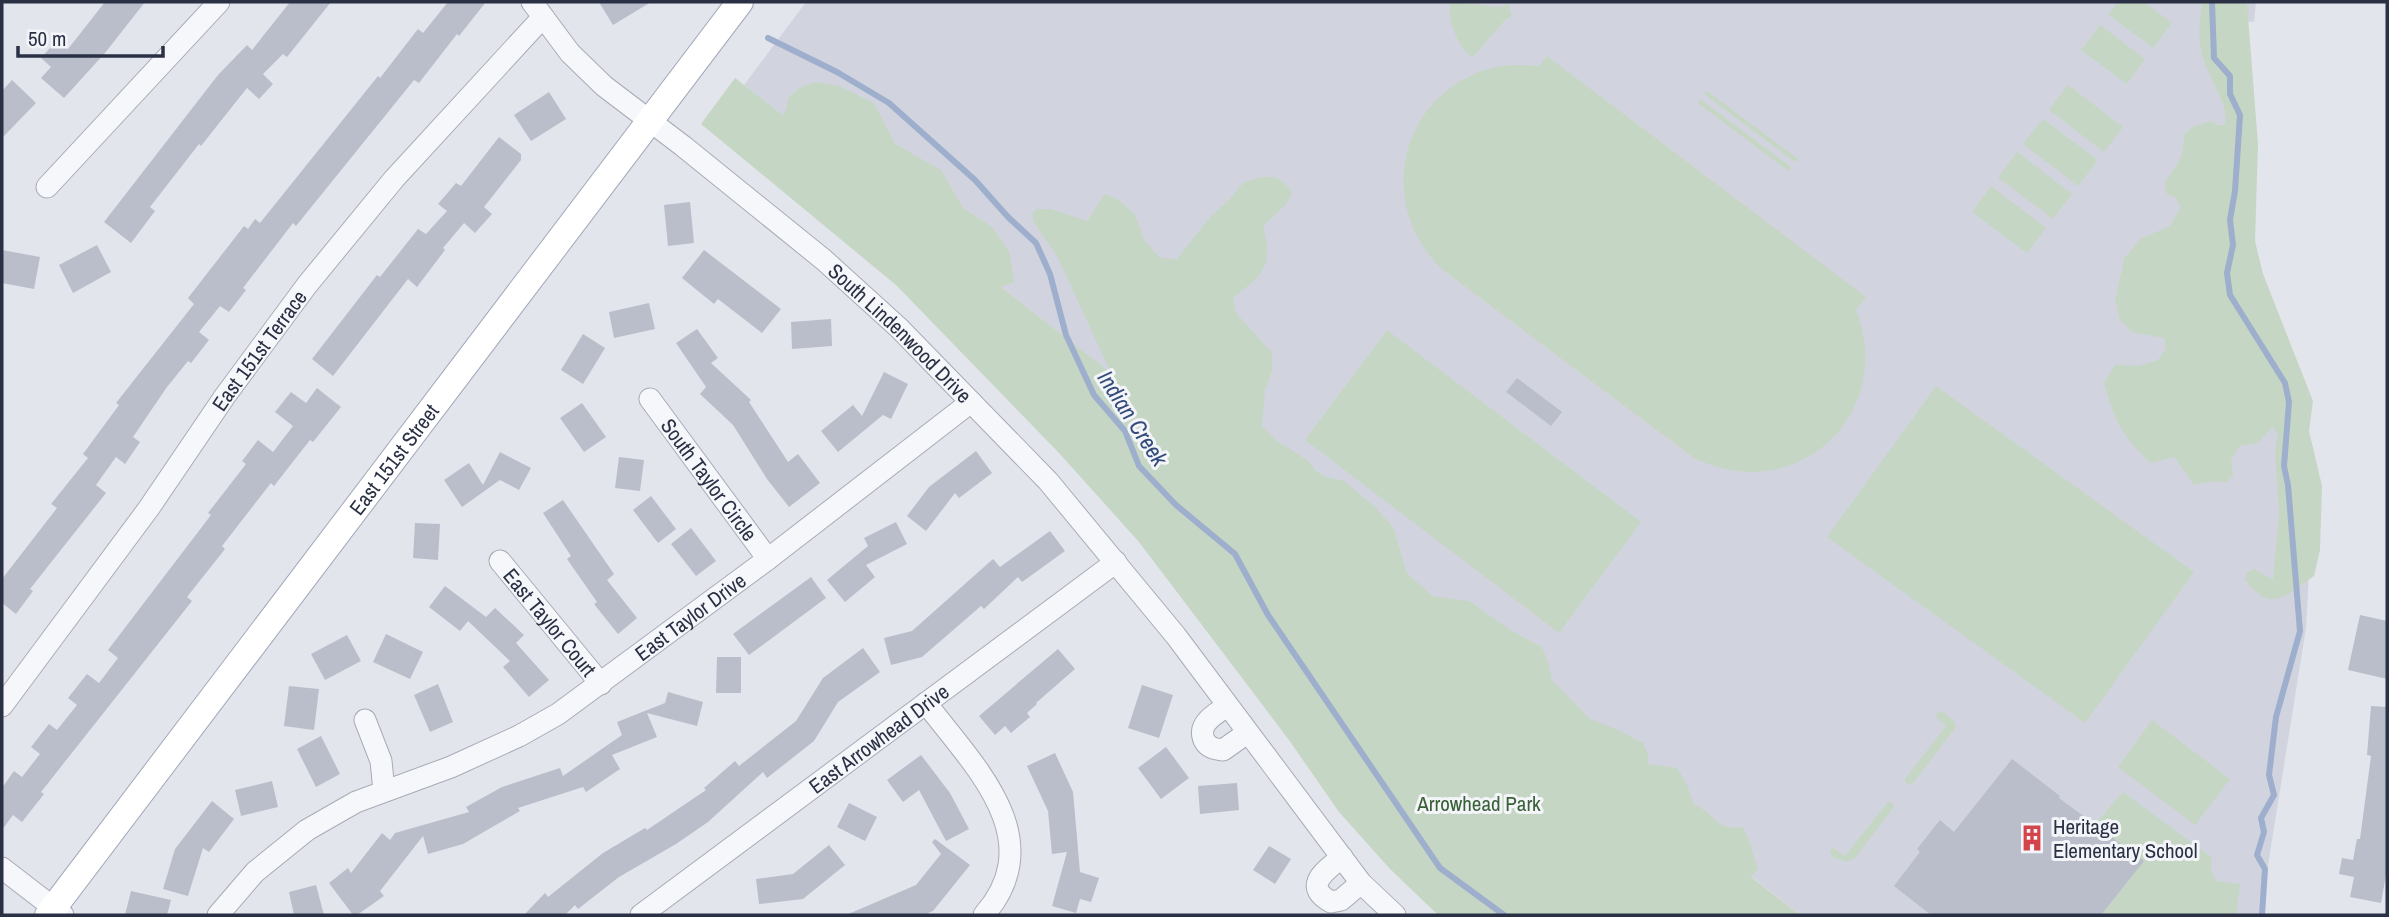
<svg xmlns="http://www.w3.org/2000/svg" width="2389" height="917" font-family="'Archivo Narrow',sans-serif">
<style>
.built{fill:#d1d4de}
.green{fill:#c6d6c4}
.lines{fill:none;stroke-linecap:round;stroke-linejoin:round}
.stream{stroke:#9dafcc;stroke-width:6}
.building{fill:#babeca}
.minor-casing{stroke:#a8abb7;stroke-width:23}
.major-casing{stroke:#a2a8b8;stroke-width:28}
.minor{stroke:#f6f7fa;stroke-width:21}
.major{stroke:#fff;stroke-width:26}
.labels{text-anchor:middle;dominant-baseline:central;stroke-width:6;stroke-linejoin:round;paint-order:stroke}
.street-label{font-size:21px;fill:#2a3145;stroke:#f3f5f9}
.park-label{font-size:21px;fill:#3a6137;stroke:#f3f5f9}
.poi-label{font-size:21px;fill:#2a3145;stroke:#f3f5f9;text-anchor:start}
.water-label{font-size:23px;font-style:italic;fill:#324b7a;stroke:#f3f5f9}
</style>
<rect width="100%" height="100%" fill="#e3e5ec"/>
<!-- built -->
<polygon class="built" points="806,2 2256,2 2254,22 2240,21 2249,278 2314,479 2306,628 2260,915 1800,915 744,85"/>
<!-- green -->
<g class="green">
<path d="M 1450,2 L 1501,7 L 1508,3 L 1512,16 L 1506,19 L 1472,58 C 1456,42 1448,24 1450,2 Z"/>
<polygon points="2118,2 2144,2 2172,23 2153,48 2108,14"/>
<path d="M 2202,2 L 2247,4 L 2258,144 L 2255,241 L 2263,274 L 2313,401 L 2309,431 L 2322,486 L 2320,550 L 2314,576 C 2286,595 2272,615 2245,580 L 2247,573 L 2254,569 L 2273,580 L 2279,513 L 2275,453 L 2278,433 L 2272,427 L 2258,443 L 2240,446 L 2231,459 L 2233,476 L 2226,483 L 2215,481 L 2194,485 L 2174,457 L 2150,463 C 2122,435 2114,421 2104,383 L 2115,365 L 2138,366 L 2158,360 L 2166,348 L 2164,338 L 2132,332 L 2120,320 L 2115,300 L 2125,257 L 2142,238 L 2170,226 L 2181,207 L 2175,198 L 2166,193 C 2162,178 2172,175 2178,163 C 2183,154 2184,145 2184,135 L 2192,127 L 2211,121 L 2218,125 L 2224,125 C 2229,114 2221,99 2216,88 C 2198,51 2197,43 2202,2 Z"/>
<polygon points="2100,25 2145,59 2127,84 2081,50"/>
<path d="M 1547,56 L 1866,297 L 1856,310 C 1897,415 1795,508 1694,458 L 1443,270 C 1372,204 1401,89 1496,67 C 1510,64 1525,65 1539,66 Z"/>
<path d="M 735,78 L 784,116 L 789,97 L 801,87 L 816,82 L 839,86 L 874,103 L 895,144 L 941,170 L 963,208 L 992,227 L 1009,251 L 1014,282 L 1001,287 L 1111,373 L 1057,256 L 1034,223 L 1032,214 L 1036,209 L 1051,209 L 1087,221 L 1105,194 L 1119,200 L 1135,215 L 1144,240 L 1160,258 L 1177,259 L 1210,217 L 1229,200 L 1244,182 C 1267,176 1277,171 1292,192 C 1285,211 1274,213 1263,227 C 1274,267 1263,274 1233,298 L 1236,313 L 1272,353 L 1272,371 L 1265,390 L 1262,426 L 1277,441 L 1307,460 L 1315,470 L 1326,477 L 1344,481 L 1375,507 L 1393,527 L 1407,573 L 1432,596 L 1469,601 L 1512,631 L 1542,647 L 1548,662 L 1552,680 L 1590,719 L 1616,729 L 1643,743 L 1648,754 L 1648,764 L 1677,768 L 1686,782 L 1694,805 C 1719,814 1711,830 1742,827 C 1751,839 1752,854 1758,868 L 1751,877 L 1800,915 L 1438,915 L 1390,869 L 1339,812 L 1289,740 L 1139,542 L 1059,453 L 896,285 L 701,124 Z"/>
<polygon points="2068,85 2123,127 2104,152 2049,110"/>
<polygon points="1707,91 1798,159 1795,162 1704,94"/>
<polygon points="1700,99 1791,167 1788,171 1698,103"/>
<polygon points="2043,119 2098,160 2078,186 2023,144"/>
<polygon points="2017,152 2072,194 2053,219 1998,178"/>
<polygon points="1991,186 2046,228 2027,253 1972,212"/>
<polygon points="1387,330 1641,522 1559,633 1305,440"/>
<polygon points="1936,386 2194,572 2085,723 1827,537"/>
<polygon points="1938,712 1942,712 1954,721 1956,727 1913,783 1909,785 1905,782 1905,779 1946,726 1936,717"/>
<polygon points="2152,720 2230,779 2195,825 2118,767"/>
<polygon points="2123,792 2212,858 2211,869 2216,881 2240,884 2236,915 2101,915 2143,862 2095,824"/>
<polygon points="1891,801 1894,807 1855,858 1847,862 1833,857 1830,852 1832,847 1845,856 1887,803"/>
</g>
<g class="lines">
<!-- stream -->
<g class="stream">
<polyline points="2212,2 2214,58 2230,76 2230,94 2240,115 2235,191 2230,220 2233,245 2227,273 2230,295 2285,383 2289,402 2284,466 2288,485 2300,631 2276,717 2269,775 2274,795 2261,818 2264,832 2257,855 2265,869 2262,915"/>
<polyline points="768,38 837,72 889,103 975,180 1008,217 1036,243 1050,274 1066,335 1094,395 1125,431 1139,466 1176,505 1235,554 1268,615 1440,868 1504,915"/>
</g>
</g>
<!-- building -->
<g class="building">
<polygon points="105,2 145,2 105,53 64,98 41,78 51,67 41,58 57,40 68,49"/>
<polygon points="290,2 331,2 287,57 283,54 263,74 273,84 259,99 247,88 201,146 199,144 150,207 155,211 131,243 104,222 218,75 247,45 252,50"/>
<polygon points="448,2 486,2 459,36 457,34 419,83 414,80 296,226 293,223 243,288 246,290 229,312 220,306 199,332 209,340 191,363 188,361 167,387 133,437 140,442 125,464 116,457 96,485 106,493 30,589 33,591 16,614 2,603 2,579 57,508 51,504 88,458 83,454 119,405 116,403 194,304 188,298 244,226 248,229 255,219 260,223 378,76 380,78 418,29 423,33"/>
<polygon points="599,2 651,2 613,25"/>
<polygon points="12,80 36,103 2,138 2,91"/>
<polygon points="549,92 566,119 531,141 514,115"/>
<polygon points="499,137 521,154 521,160 484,207 492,214 475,233 464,223 443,248 445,250 417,287 408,279 333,376 312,359 377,275 380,277 418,229 426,234 447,211 438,204 456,183 461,186"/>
<polygon points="690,202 694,243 668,246 664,205"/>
<polygon points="97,245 111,272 73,293 59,265"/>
<polygon points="2,250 40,257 34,289 2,283"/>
<polygon points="704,250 781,309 762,333 718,299 714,304 682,278"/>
<polygon points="649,303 655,329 614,338 609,312"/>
<polygon points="831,319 832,346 792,349 791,322"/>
<polygon points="697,329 718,358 711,363 751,400 749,402 788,462 798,454 820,483 789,507 767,479 733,425 700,394 706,387 676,343"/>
<polygon points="583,334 605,348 583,384 561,370"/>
<polygon points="884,372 908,384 891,419 883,415 838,452 821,431 853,405 862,416"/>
<polygon points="1517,378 1562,412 1551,426 1506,392"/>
<polygon points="317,388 341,407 313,442 310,440 274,486 271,483 222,546 225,549 187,597 192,601 41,792 44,794 22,822 13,815 2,830 2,788 14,771 22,777 40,754 31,747 49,724 57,730 77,705 68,698 87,674 99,683 118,658 108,650 211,515 208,513 246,464 242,461 258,440 273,452 293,426 275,412 291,392 306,403"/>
<polygon points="582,403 606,437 584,452 560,418"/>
<polygon points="976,451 992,473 959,498 955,493 926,531 907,516 929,487"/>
<polygon points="500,452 531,468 519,490 500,480 462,507 444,480 469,463 483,485"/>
<polygon points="619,457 644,460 640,491 615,488"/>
<polygon points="651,496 676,529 658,543 633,510"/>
<polygon points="563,500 614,574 607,580 637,618 618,634 594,604 597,602 567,559 571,556 543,513"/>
<polygon points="896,522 907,544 866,565 875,577 845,602 827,580 868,546 864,538"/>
<polygon points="415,523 440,524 438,560 413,558"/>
<polygon points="691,528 716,561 696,576 671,544"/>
<polygon points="1050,531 1065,551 1022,582 1018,577 984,609 981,606 922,657 891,665 884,638 912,631 993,559 1000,567"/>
<polygon points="811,577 826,598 749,655 733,634"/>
<polygon points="445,586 486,617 495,608 524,635 516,643 549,680 529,697 503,667 510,661 468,621 460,631 429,607"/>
<polygon points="2360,615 2387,621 2387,679 2348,670"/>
<polygon points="386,634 423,652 410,679 373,662"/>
<polygon points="347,635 361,661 325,680 311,654"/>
<polygon points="863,648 880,672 838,702 814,741 767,778 763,772 708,822 676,844 619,877 578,909 575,905 565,915 524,915 545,893 548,897 603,853 645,828 647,830 706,790 704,788 735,761 739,766 796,721 823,678"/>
<polygon points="1058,649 1075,669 1036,703 1037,704 1027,713 1030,717 1011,733 1005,726 995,735 979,716"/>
<polygon points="717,657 741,657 741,693 716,693"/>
<polygon points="438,684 453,722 430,732 414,695"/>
<polygon points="1142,685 1173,695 1159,738 1128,728"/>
<polygon points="289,686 319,689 314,730 284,726"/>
<polygon points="668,692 703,702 697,726 647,713 657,737 612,755 620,769 586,792 583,787 518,808 520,811 463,844 428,854 423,836 380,891 384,896 357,915 353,915 329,883 348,868 351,873 382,833 390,840 395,833 469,812 466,807 502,787 560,768 563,776 622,735 617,722 665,703"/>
<polygon points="2371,706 2387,707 2387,869 2381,903 2350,897 2354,877 2339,874 2342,858 2353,860 2357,839 2360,839 2371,756 2367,755"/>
<polygon points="321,736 340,774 316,787 297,749"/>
<polygon points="1166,747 1189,778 1161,799 1138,768"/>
<polygon points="1055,753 1073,792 1080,872 1099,878 1091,902 1080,899 1076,913 1052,906 1067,852 1052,854 1048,811 1027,766"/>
<polygon points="921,755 950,793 969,829 946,841 919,790 903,802 887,780"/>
<polygon points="2012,759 2060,796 2059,798 2144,861 2101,915 1931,915 1894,886 1920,852 1917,849 1940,820 1954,832"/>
<polygon points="272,781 278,807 241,816 235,790"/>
<polygon points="1237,783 1239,810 1200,814 1198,786"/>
<polygon points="212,801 234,819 209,852 203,848 188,896 163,889 175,849"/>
<polygon points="849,803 877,817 865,841 837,827"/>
<polygon points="935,839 970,865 933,911 924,915 846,915 916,885 941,854 932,842"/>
<polygon points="829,845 845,865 803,899 759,904 756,879 793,874"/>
<polygon points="1269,846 1291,859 1275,884 1253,870"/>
<polygon points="316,885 324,915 294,915 289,892"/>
<polygon points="131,891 171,900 167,915 125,915"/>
</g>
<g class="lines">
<!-- minor casing -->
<g class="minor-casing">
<g id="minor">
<path id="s1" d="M 532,2 L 570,53 L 604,86 L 683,146 L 824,260 L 899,328 L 1048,481 L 1176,636 L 1361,883 L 1395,915"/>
<polyline points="47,187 219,2"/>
<path id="s2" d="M 650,399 L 768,559"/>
<path id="s3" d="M 500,561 L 601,684"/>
<path d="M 926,703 C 973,765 1051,838 984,915"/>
<path id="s4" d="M 2,706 L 149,508 L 225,396 L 307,285 L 394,179 L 543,17"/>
<path d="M 1227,706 C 1216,714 1197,723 1204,740 C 1208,748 1215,749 1223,750 L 1247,733"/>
<polyline points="365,720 381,761 384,791"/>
<path d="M 1342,857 C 1325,871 1302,886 1331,902 L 1341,900 L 1361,883"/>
<polyline points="2,868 63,915"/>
<path id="s5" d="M 218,915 L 255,872 L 307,830 L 356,802 L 451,767 L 519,736 L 558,714 L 768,559 L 971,402"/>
<path id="s6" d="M 641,915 L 1116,562"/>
</g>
</g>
<!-- major casing -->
<g class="major-casing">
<g id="major">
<path id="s7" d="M 48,915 L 740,2"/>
</g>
</g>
<!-- minor -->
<use href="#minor" class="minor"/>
<!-- major -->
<use href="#major" class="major"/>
</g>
<!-- icons -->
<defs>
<g id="building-bare" transform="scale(2.1)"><path d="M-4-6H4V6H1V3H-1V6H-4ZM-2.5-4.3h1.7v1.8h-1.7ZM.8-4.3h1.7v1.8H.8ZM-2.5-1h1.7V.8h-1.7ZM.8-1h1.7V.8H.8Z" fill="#d3454b" stroke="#f3f5f9" stroke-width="2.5" paint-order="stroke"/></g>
</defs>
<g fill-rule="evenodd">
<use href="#building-bare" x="2032" y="838"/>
</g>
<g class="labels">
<!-- street labels -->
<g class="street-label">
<text stroke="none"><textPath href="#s1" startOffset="497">South Lindenwood Drive</textPath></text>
<text stroke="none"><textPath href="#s4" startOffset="439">East 151st Terrace</textPath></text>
<text stroke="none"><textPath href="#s7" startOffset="572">East 151st Street</textPath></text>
<text stroke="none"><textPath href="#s2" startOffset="100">South Taylor Circle</textPath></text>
<text stroke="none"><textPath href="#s5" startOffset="565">East Taylor Drive</textPath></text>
<text stroke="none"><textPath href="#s3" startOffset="79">East Taylor Court</textPath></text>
<text stroke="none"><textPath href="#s6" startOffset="296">East Arrowhead Drive</textPath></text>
</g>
<!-- park labels -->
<g class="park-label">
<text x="1479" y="803">Arrowhead Park</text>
</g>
<!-- poi labels -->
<g class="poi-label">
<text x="2053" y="826">Heritage<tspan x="2053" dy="24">Elementary School</tspan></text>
</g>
<!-- water labels -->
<g class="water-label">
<text transform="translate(1133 418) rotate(57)">Indian Creek</text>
</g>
</g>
<!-- border -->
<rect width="2389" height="917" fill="none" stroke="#2a3145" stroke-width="7"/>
<!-- scale -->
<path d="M18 46v10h145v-10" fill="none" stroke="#2a3145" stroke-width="3.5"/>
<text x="28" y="46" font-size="21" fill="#2a3145" stroke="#f3f5f9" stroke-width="5" paint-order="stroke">50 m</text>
</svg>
